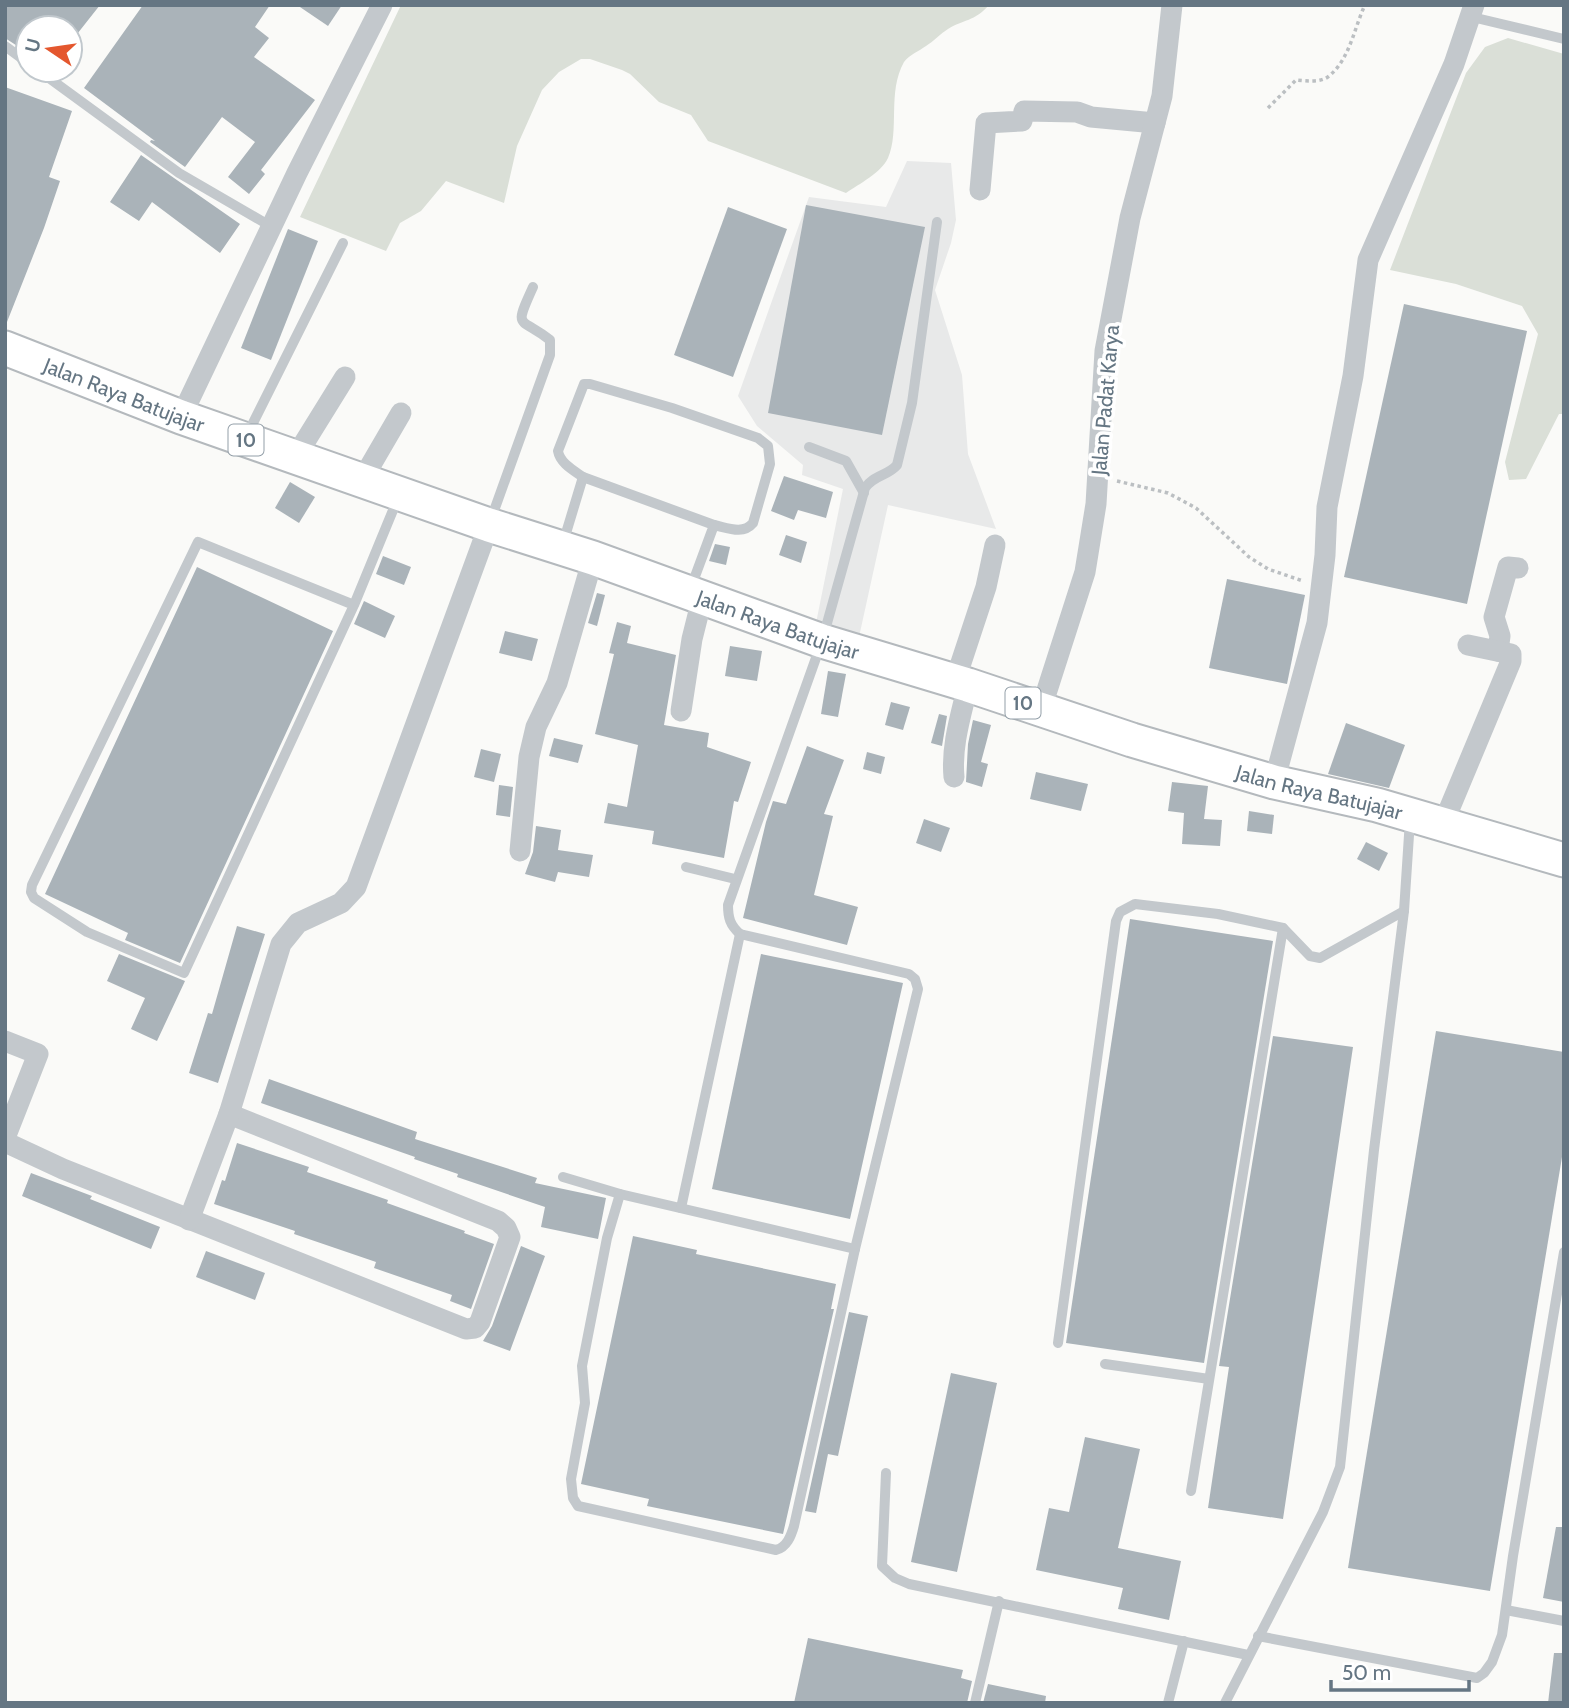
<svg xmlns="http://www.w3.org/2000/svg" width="1569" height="1708" font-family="Cabin,sans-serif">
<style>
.built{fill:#e8e9e9}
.green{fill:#dadfd7}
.building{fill:#aab3b9}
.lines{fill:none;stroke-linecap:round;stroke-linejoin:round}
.trunk-casing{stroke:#b4b9bd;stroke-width:37}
.path{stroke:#bbbfc2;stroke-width:3.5;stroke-dasharray:3.5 3.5;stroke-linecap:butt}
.service{stroke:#c3c8cc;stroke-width:10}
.minor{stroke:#c3c8cc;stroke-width:21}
.trunk{stroke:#fff;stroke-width:33}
.labels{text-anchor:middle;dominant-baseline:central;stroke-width:7;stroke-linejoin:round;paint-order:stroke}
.shield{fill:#fff;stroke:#939fa8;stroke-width:2}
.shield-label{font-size:19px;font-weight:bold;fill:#657683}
.street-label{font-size:21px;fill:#657683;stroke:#fff}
</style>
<rect width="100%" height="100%" fill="#fafaf8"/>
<!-- built -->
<polygon class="built" points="907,161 951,163 956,220 951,243 935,290 962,375 968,454 996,529 888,505 859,637 815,628 843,489 802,475 803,465 757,426 738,396 809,197 886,207"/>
<!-- green -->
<g class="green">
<path d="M 401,5 L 989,5 C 974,22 964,19 948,29 C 940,34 934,41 926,46 C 919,51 909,55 904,62 C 887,92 900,131 888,158 C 881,173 859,184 846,193 L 708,141 L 691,115 L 659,102 L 630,74 L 622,70 L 590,59 L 581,59 L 559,72 L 542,90 L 517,146 L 504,203 L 446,181 L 421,211 L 400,223 L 386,251 L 300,217 Z"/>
<polygon points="1508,38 1564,54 1564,414 1559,414 1526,479 1509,480 1505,462 1538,334 1522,306 1456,284 1390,270 1466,73 1485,47"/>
</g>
<!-- building -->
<g class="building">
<polygon points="5,5 100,5 70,43 70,28 28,28 28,47 25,51 5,38"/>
<polygon points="143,5 270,5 255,27 269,38 254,57 315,100 261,170 265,174 249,194 228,177 255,142 222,117 185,167 150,142 151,140 155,141 84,88"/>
<polygon points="297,5 342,5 328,26"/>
<polygon points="5,87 72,111 49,177 60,181 44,228 7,322 5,322"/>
<polygon points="141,155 240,224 220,253 152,202 139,221 110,202"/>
<polygon points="806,205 925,227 882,435 768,413"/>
<polygon points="728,207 787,229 733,377 674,355"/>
<polygon points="288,229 318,241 271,360 241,348"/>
<polygon points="1404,304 1527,331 1467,604 1344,577"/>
<polygon points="784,476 833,492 826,518 798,510 794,520 771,511"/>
<polygon points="290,482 315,497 299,523 275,508"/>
<polygon points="786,535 807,542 801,563 779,555"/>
<polygon points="715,544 730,547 726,565 709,561"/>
<polygon points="383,556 411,567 404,585 376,574"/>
<polygon points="197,567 333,631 180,963 125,940 128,933 45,894"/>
<polygon points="1227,579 1305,595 1287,684 1209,668"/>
<polygon points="597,593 605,595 597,626 588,623"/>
<polygon points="364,601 395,616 385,638 354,624"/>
<polygon points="617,622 631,626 627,643 676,655 664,725 709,733 707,747 751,762 738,802 734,801 724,858 652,844 654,831 604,823 608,803 627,807 638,745 595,734 614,654 609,653"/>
<polygon points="505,631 538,639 532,661 499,653"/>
<polygon points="730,646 762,651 757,681 725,676"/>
<polygon points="828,671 846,674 838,717 821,714"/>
<polygon points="891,702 910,707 903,730 885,725"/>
<polygon points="939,714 947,716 942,746 931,743"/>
<polygon points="973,720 991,725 981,762 988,764 982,787 966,782 968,744"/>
<polygon points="1346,723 1405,745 1389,788 1328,774"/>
<polygon points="554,738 583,745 578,763 549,756"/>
<polygon points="807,746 844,760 824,814 833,816 814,895 858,907 847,945 743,918 766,822 773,801 786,804"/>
<polygon points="481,749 501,754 494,782 474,777"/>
<polygon points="867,752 885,757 881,774 863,769"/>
<polygon points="1036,772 1088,784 1081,811 1030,799"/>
<polygon points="1172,782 1208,786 1204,819 1222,820 1220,846 1182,844 1184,813 1168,811"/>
<polygon points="499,785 513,787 510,817 496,815"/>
<polygon points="1249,811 1274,815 1272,834 1247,831"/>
<polygon points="924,819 950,828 941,852 916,843"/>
<polygon points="536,826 561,830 558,850 593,855 589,877 558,872 555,882 525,874 533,852"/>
<polygon points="1366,842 1388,853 1379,871 1357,859"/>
<polygon points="1130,919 1273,941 1204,1363 1066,1343"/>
<polygon points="237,926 265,934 218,1083 189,1073 208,1013 212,1014"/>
<polygon points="119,954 185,981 157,1041 131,1029 145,998 107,981"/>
<polygon points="761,954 903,983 850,1219 712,1189"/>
<polygon points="1436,1031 1564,1052 1564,1145 1490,1591 1348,1568"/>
<polygon points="1273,1036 1353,1047 1283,1519 1208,1508 1229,1367 1219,1366"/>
<polygon points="269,1079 417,1132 415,1139 537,1178 535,1183 606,1198 598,1239 541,1227 545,1207 457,1177 458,1174 414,1159 415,1157 261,1103"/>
<polygon points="237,1143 309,1167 307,1172 388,1200 387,1203 465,1231 464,1233 494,1244 471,1309 450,1301 452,1295 374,1268 376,1262 294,1234 295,1231 214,1204 222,1180 225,1181"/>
<polygon points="31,1173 92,1196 90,1199 160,1227 151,1249 22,1196"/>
<polygon points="633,1236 697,1250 696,1254 836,1284 831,1309 834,1309 783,1534 647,1506 649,1499 581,1484"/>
<polygon points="521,1246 545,1256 510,1351 483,1341 492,1326"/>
<polygon points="206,1251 265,1273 255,1300 196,1277"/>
<polygon points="849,1312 868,1316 838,1456 828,1454 816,1513 805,1511"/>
<polygon points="951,1373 997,1383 957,1572 911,1562"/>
<polygon points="1085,1437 1140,1449 1118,1548 1181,1561 1169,1620 1118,1609 1123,1588 1036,1570 1049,1508 1069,1512"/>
<polygon points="1556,1527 1564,1527 1564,1602 1543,1598"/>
<polygon points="808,1638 963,1670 961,1678 972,1681 967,1703 794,1703"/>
<polygon points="1554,1653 1564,1653 1564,1703 1548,1703"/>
<polygon points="988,1684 1046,1696 1045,1703 983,1703"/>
</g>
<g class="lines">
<!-- trunk casing -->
<g class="trunk-casing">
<g id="trunk">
<path id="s1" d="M 5,348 L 181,417 L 489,525 L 593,558 L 822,641 L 968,685 L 1132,740 L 1274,782 L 1377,805 L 1564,860"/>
</g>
</g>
<!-- path -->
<g class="path">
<path d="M 1268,108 L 1296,80 C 1306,81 1321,83 1329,76 C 1350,59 1354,28 1365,5"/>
<polyline points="1117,481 1168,493 1196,508 1249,557 1268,569 1303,581"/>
</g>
<!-- service -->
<g class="service">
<polyline points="1472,17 1564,39"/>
<polyline points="5,46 28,63"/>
<polyline points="38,70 179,173 272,227"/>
<polyline points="246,437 343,243"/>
<polyline points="809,447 846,461 864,493"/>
<path d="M 583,477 C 573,470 560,463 558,451 L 584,384 L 590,384 L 672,408 L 758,438 L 768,446 L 770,464 L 753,523 C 743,535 728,528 714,525"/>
<path d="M 490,522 L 550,355 L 550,340 C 520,316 513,331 533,287"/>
<polyline points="563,543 583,477 714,525 690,590"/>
<polyline points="354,605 198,542 32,885 31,892 34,898 87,932 184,973 354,605 398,498"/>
<polyline points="686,867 735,879"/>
<polyline points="563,1177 620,1194 855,1249"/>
<path d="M 620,1194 L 607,1238 L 582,1366 L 585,1403 L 571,1479 L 573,1498 L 578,1506 L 776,1550 C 787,1547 791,1536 794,1526 L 855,1249 L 918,989 L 915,979 L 909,974 L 740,934 C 730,925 728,918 728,905 L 822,641 L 865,488 C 873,475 888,476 897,465 L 912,403 L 937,222"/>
<polyline points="681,1208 740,934"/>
<polyline points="1058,1343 1116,921 1120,912 1135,904 1218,914 1283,928"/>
<polyline points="1105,1364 1209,1379"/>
<polyline points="886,1473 882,1566 895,1578 909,1584 1248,1655"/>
<polyline points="1191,1491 1283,928 1310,956 1320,958 1404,911"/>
<polyline points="1506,1610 1564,1621"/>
<polyline points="1258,1636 1477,1678 1484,1673 1492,1662 1502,1635 1513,1556 1564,1252"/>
<polyline points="975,1703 999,1601"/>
<polyline points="1168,1703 1184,1641"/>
<polyline points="1225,1703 1323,1512 1340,1467 1374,1150 1404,911 1410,820"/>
</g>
<!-- minor -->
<g class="minor">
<polyline points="980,190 986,123 1022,121 1024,111 1077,112 1091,117 1155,123"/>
<polyline points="181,417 297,173 382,5"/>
<polyline points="296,456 345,377"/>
<polyline points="362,480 401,413"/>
<polyline points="1498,651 1500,636 1494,617 1508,567 1518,568"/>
<polyline points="955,681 986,587 995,545"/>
<polyline points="1041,709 1085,572 1096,504 1105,351 1130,218 1162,96 1172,5"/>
<polyline points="681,711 692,639 702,599"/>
<path d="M 954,777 C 951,746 961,715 968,685"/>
<polyline points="1274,782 1317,623 1325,555 1327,507 1353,376 1368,260 1454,64 1474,5"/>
<polyline points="1443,824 1511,661 1511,654 1468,645"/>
<polyline points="520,851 529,757 536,727 557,683 593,558"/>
<polyline points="5,1041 38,1054 5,1138"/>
<polyline points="5,1142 63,1169 466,1329 475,1328 480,1322 510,1237 506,1228 498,1221 229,1114"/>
<polyline points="189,1220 229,1114 281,944 298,923 341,903 356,887 489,525"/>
</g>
<!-- trunk -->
<use href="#trunk" class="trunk"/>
</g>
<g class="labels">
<!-- shield labels -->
<g class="shield">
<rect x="228.5" y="424.5" width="35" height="31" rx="5"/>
<rect x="1005.5" y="687.5" width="35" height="31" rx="5"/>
</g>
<g class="shield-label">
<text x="246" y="440">10</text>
<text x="1023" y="703">10</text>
</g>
<!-- street labels -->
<g class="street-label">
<text stroke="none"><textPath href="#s1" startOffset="128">Jalan Raya Batujajar</textPath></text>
<text transform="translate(1105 400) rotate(-85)">Jalan Padat Karya</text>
<text stroke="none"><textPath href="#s1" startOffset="821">Jalan Raya Batujajar</textPath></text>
<text stroke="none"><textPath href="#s1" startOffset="1388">Jalan Raya Batujajar</textPath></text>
</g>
</g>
<!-- border -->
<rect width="1569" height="1708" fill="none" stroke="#657683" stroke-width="14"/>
<!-- north arrow -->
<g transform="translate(49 49) rotate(283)"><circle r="33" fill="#ffffff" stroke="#c1c8cd" stroke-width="2"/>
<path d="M0-5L12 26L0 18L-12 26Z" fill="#e4572e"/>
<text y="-10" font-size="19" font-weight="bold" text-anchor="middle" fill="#657683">U</text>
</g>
<!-- scale -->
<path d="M1331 1680v10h138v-10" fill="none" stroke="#657683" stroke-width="3.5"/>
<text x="1342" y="1680" font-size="21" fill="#657683" stroke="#ffffff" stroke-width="5" paint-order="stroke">50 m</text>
</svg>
